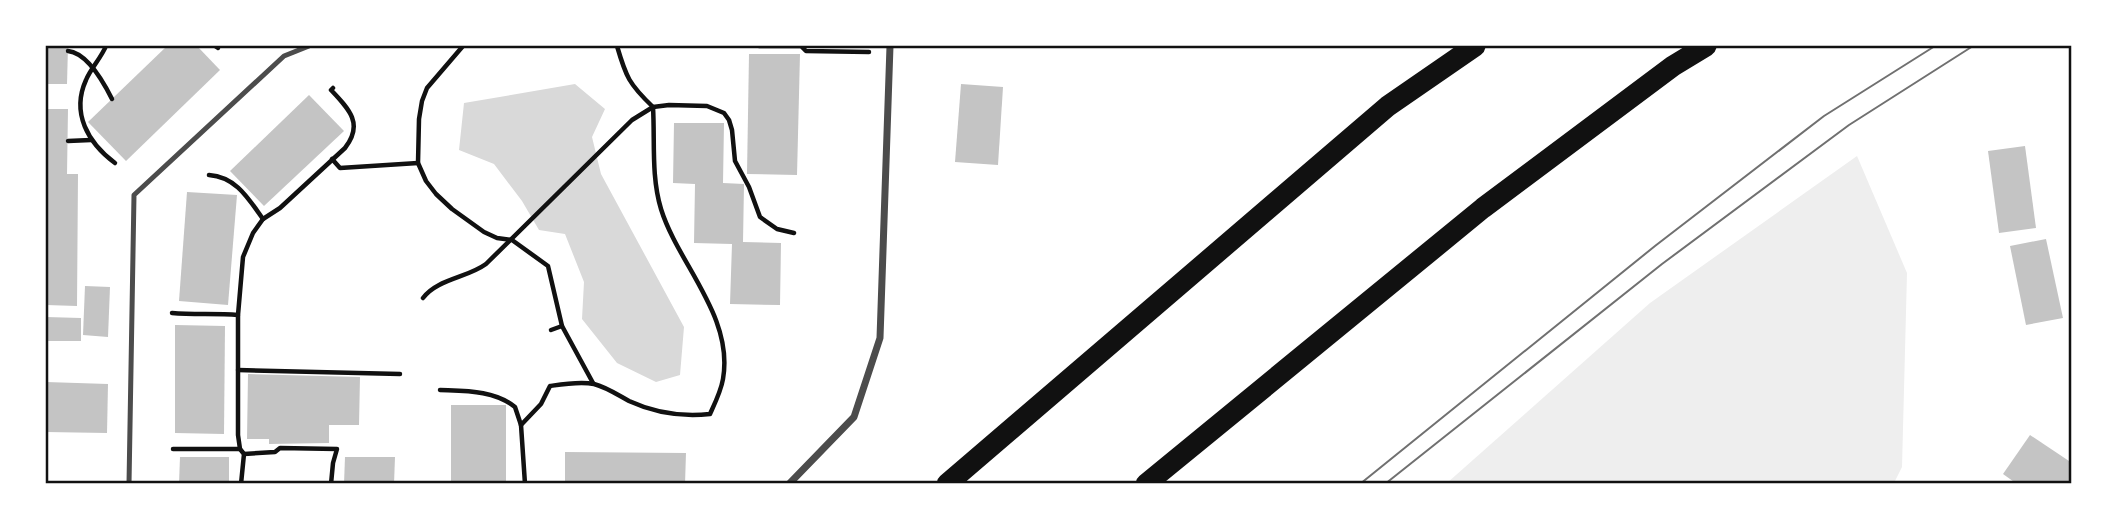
<svg xmlns="http://www.w3.org/2000/svg" width="2117" height="529" font-family="'Work Sans',sans-serif">
<style>
.green{fill:#eee}
.water{fill:#d9d9d9}
.building{fill:#c4c4c4}
.lines{fill:none;stroke-linecap:round;stroke-linejoin:round}
.path{stroke:#111;stroke-width:4.5}
.service{stroke:#4c4c4c;stroke-width:5}
.minor{stroke:#4c4c4c;stroke-width:7}
.motorway{stroke:#111;stroke-width:21}
.tram{stroke:#707070;stroke-width:2}
.neatline{fill:none;stroke:#111;stroke-width:2.5}
</style>
<rect width="100%" height="100%" fill="#fff"/>
<!-- green -->
<polygon class="green" points="1857,156 1907,273 1902,467 1894,483 1447,483 1650,303"/>
<!-- water -->
<polygon class="water" points="575,84 605,109 592,137 601,174 684,327 680,375 656,382 617,363 582,319 584,282 565,234 539,230 522,201 494,164 459,150 464,103"/>
<!-- building -->
<g class="building">
<polygon points="46,46 68,46 67,84 46,84"/>
<polygon points="167,46 197,46 220,70 126,161 88,122"/>
<polygon points="749,54 800,54 797,175 747,174"/>
<polygon points="961,84 1003,87 998,165 955,162"/>
<polygon points="309,95 344,131 264,206 230,171"/>
<polygon points="46,109 68,109 67,174 78,174 77,306 46,305"/>
<polygon points="674,123 724,123 723,183 744,184 743,242 781,243 780,305 730,304 732,244 694,243 695,184 673,183"/>
<polygon points="2025,146 2036,228 1999,233 1988,151"/>
<polygon points="187,192 237,195 228,305 179,301"/>
<polygon points="2046,239 2063,318 2026,325 2010,246"/>
<polygon points="85,286 110,287 108,337 83,335"/>
<polygon points="46,317 81,318 81,341 46,341"/>
<polygon points="175,325 225,326 224,434 175,433"/>
<polygon points="248,374 360,377 359,425 329,425 329,443 269,444 269,439 247,439"/>
<polygon points="46,382 108,384 107,433 46,432"/>
<rect x="451" y="405" width="55" height="79"/>
<polygon points="2030,435 2072,463 2072,484 2017,484 2003,474"/>
<polygon points="565,452 686,453 685,484 565,484"/>
<polygon points="180,457 229,457 229,484 179,484"/>
<polygon points="345,457 395,457 394,484 344,484"/>
</g>
<g class="lines">
<!-- path -->
<g class="path">
<path d="M 106,46 C 101,58 91,68 86,80 C 71,113 88,143 115,163"/>
<polyline points="215,46 218,48"/>
<polyline points="463,46 427,88 422,101 419,119 418,163 426,181 436,194 452,209 484,232 497,238 512,240 548,266 562,326 593,383"/>
<polyline points="759,46 801,46 806,51 869,52"/>
<path d="M 68,51 C 87,53 104,83 112,99"/>
<polyline points="68,141 91,140"/>
<polyline points="332,159 340,168 418,163"/>
<path d="M 209,175 C 236,177 248,198 263,219"/>
<path d="M 423,298 C 437,279 467,278 486,264 L 632,120 L 653,107 L 669,105 L 707,106 L 724,113 L 729,120 L 732,130 L 735,161 L 749,187 L 760,217 L 777,229 L 794,233"/>
<path d="M 172,313 C 194,315 216,313 238,315"/>
<polyline points="551,330 562,326"/>
<polyline points="238,370 400,374"/>
<path d="M 440,390 C 465,391 494,390 515,407 L 521,425 L 525,484"/>
<path d="M 521,425 L 541,404 L 550,386 C 563,384 580,381 594,384 C 606,387 618,395 629,401 C 655,413 682,417 710,414 C 715,403 721,391 723,379 C 734,316 678,264 661,209 C 651,176 655,141 653,107 C 629,84 626,77 617,46"/>
<polyline points="173,449 240,449"/>
<polyline points="244,454 275,452 280,448 337,449 333,463 331,484"/>
<path d="M 241,484 L 244,454 L 240,449 L 238,435 L 238,315 L 243,257 L 253,233 L 263,219 L 280,208 L 345,148 C 364,124 349,109 331,90 L 333,88"/>
</g>
<!-- service -->
<polyline class="service" points="129,484 134,195 284,56 309,46"/>
<!-- minor -->
<polyline class="minor" points="789,484 854,417 880,338 890,46"/>
<!-- motorway -->
<g class="motorway">
<polyline points="947,484 1388,106 1475,46"/>
<polyline points="1146,484 1483,208 1673,66 1706,46"/>
</g>
<!-- tram -->
<g class="tram">
<polyline points="1360,484 1655,246 1824,116 1935,46"/>
<polyline points="1385,484 1662,264 1849,125 1973,46"/>
</g>
</g>
<!-- border -->
<rect width="2117" height="529" fill="none" stroke="#ffffff" stroke-width="94"/>
<rect x="47" y="47" width="2023" height="435" class="neatline"/>
</svg>
